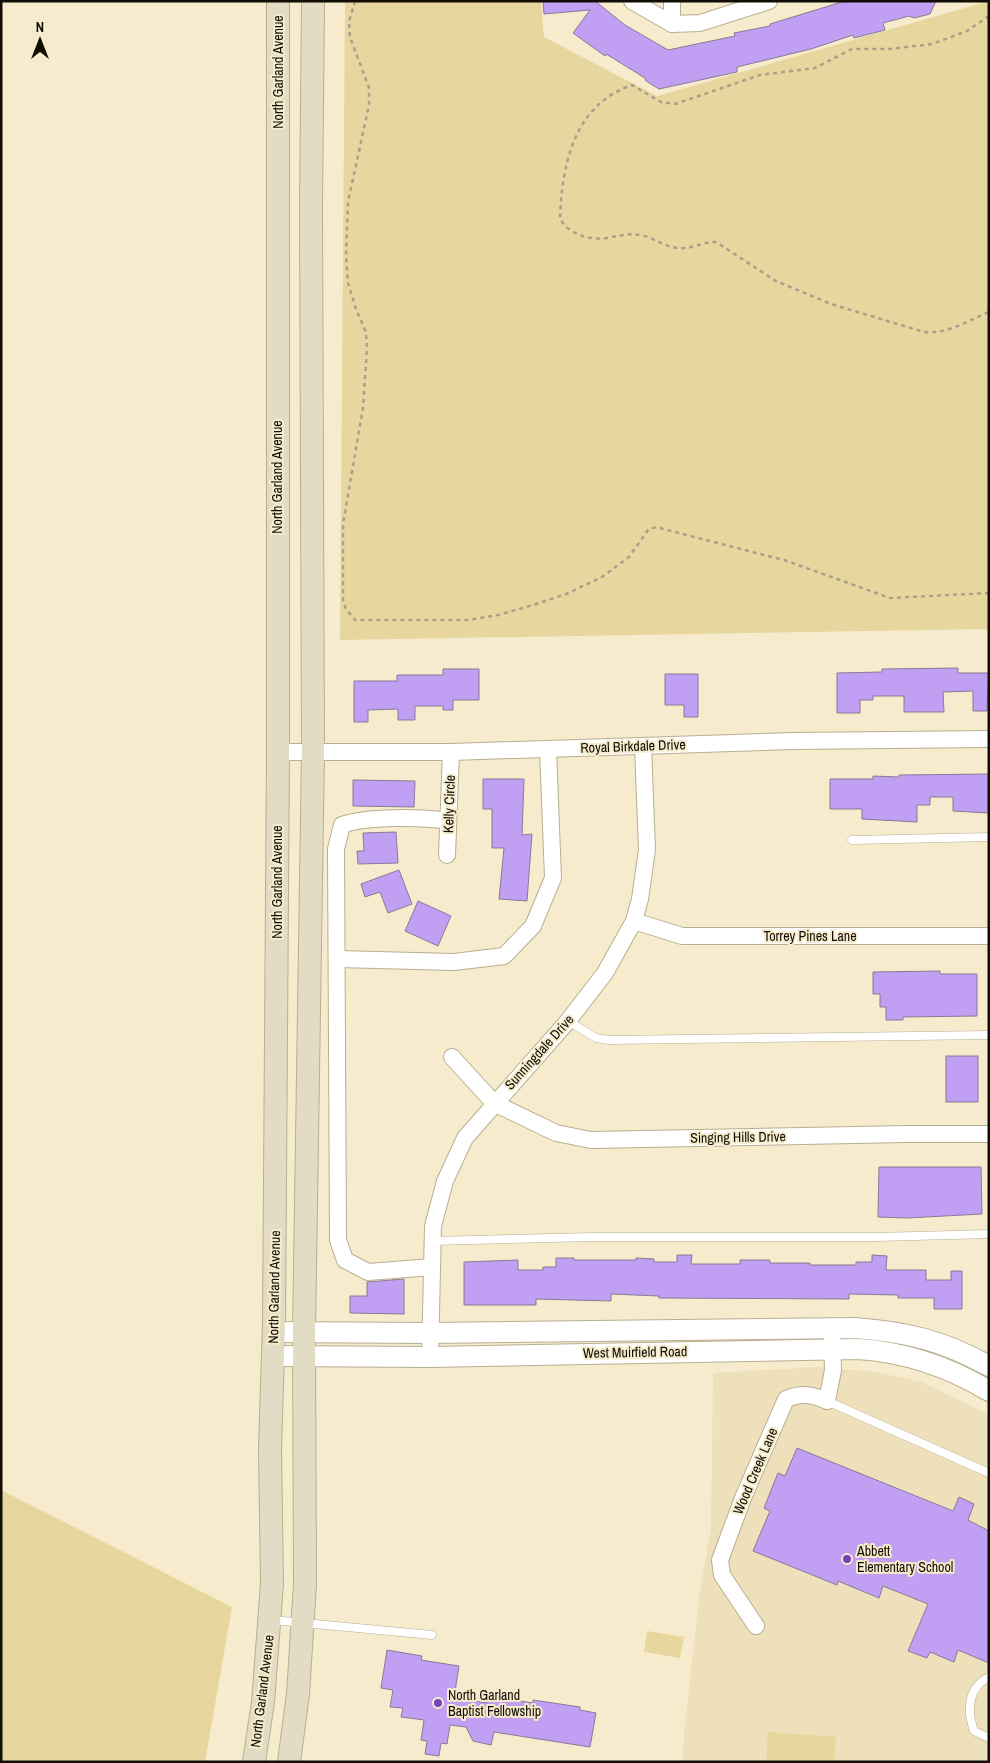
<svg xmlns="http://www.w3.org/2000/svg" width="990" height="1763" font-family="'Archivo Narrow',sans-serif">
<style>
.built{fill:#ede0ba}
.green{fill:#e8d69f}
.building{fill:#c19ff3;stroke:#857b96}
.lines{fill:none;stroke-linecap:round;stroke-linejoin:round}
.service-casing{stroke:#b8ae90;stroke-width:9}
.minor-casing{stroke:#b8ae90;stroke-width:18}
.tertiary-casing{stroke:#b8ae90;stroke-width:22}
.secondary-casing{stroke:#b8ae90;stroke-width:24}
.path{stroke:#a8a088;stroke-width:2.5;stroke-dasharray:4 4;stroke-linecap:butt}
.service{stroke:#fff;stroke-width:8}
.minor{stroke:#fff;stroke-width:16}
.tertiary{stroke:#fff;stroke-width:20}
.secondary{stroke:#e3dcc4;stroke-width:22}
.poi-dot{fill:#7941b8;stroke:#f6eccd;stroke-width:2}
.labels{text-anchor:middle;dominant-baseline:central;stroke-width:4;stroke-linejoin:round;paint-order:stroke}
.street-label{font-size:14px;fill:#110d04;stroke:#f6eccd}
.poi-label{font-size:14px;fill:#110d04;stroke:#f6eccd;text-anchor:start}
</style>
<rect width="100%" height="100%" fill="#f6eccd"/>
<!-- built -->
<polygon class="built" points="816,1367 877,1372 924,1383 989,1415 989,1762 683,1762 684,1735 700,1591 711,1528 713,1373"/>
<!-- green -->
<g class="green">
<polygon points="345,1 541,1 544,37 657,96 989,1 989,629 340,640"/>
<polygon points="1,1490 232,1607 205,1762 1,1762"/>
<polygon points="647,1631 684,1637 680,1658 644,1652"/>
<polygon points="768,1732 836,1737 834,1762 766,1762"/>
</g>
<!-- building -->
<g class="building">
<polygon points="543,1 595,1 625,25 668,50 735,36 734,33 770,26 770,24 845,1 936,1 930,14 914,18 909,16 883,23 885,30 854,38 853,35 811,49 737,67 737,72 659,89 646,81 645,78 606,54 605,56 573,33 590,10 544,14"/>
<polygon points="958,668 958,673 989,673 987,711 973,711 973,691 943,692 944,712 904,712 904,696 873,696 873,700 860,700 860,713 837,713 837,673 882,672 882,669"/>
<polygon points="443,669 479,669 479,700 453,700 453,710 443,710 443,706 415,706 415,720 398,720 398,709 368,710 368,722 354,722 354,681 397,681 397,675 443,675"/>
<polygon points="665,674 698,674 698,717 684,717 684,705 665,705"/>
<polygon points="989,774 989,813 953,811 953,797 930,797 930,805 917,805 917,822 862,819 862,809 830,809 830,779 873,779 873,776 899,777 899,775"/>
<polygon points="483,779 524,779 522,835 532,834 527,901 499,899 504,848 492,848 492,809 483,809"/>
<polygon points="353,780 415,781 414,807 353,806"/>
<polygon points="396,832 398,863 358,864 357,851 364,851 363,833"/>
<polygon points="399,870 412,904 388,913 380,892 365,897 361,884"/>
<polygon points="418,901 451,916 438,946 405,931"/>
<polygon points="940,971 940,974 977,974 977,1016 903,1017 903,1020 886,1020 886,1007 880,1007 880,994 873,994 873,972"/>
<rect x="946" y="1056" width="32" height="46"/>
<polygon points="879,1167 981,1167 982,1214 907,1218 878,1217"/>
<polygon points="677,1255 692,1255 691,1264 740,1264 740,1260 770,1260 770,1263 810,1263 810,1265 856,1265 856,1262 872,1262 872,1255 887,1256 886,1270 926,1270 926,1280 951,1280 951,1271 962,1271 962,1309 934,1309 934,1298 898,1298 898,1295 849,1294 849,1299 659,1298 659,1296 611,1294 611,1301 536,1299 536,1305 464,1305 464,1262 518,1260 518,1270 543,1270 543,1267 556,1267 556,1258 574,1258 574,1260 636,1260 636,1258 654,1259 654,1262 677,1262"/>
<polygon points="404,1279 404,1314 350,1313 350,1296 367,1296 367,1282"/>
<polygon points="797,1448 953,1511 959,1497 974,1504 968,1520 989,1531 989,1663 958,1650 954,1662 930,1652 927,1658 908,1651 928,1604 883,1586 879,1598 838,1581 837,1585 753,1551 770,1511 764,1508 778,1473 785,1476"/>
<polygon points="387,1650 422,1656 421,1660 459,1666 454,1698 487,1703 488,1696 533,1703 533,1700 580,1707 580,1710 596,1713 590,1747 494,1732 491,1745 473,1741 466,1727 450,1725 447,1744 441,1743 439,1756 425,1754 427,1741 421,1740 424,1720 401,1717 403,1708 390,1707 393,1690 381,1688"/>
</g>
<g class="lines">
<!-- service casing -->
<g class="service-casing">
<g id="service">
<polyline points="852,840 989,837"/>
<polyline points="568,1021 596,1038 609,1040 989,1035"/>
<polyline points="432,1241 594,1237 877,1237 989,1234"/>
<polyline points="827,1401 989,1473"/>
<polyline points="272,1620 432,1635"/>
<path d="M 989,1677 C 967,1688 967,1711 974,1731 L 989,1738"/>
</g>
</g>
<!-- minor casing -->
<g class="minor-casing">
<g id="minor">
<polyline points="632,1 672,24 700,23 769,1"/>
<polyline points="672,24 672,1"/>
<polyline points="278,752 451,752 792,741 989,739"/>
<polyline points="447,855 451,752"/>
<polyline points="634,921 682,936 989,936"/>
<polyline points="338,959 454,962 504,956 533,926 553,878 548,749"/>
<polyline points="452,1057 494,1103 556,1133 591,1140 907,1134 989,1134"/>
<path d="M 432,1267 L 368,1272 L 345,1260 L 338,1240 L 336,849 L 342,825 C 366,816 422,817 448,821"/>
<polyline points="430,1357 433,1226 445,1181 465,1138 568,1021 605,973 634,921 640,899 647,850 643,746"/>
<path d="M 756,1626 L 722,1575 L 720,1560 L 743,1498 L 786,1399 C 802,1393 812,1394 827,1401 L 833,1370 L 832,1337"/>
</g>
</g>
<!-- tertiary casing -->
<g class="tertiary-casing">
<g id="tertiary">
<path d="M 273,1332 L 429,1333 L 855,1328 C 907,1332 942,1340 989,1366"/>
<path d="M 273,1356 L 430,1357 L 858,1349 C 905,1352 949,1367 989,1391"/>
</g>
</g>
<!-- secondary casing -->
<g class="secondary-casing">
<g id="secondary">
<polyline points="254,1762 263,1702 272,1584 270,1449 274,1323 278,752 278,1"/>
<polyline points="289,1762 298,1694 305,1584 304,1333 313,752 311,208 313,1"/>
</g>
</g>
<!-- path -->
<g class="path">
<polyline points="355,1 349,22 350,37 369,88 369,105 348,202 346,255 348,283 356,309 366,332 367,348 363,408 343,524 343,601 346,609 355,620 468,620 498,615 533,605 566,594 602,577 629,557 648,530 656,527 784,560 890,598 989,593"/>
<path d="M 989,16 L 967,31 L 932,44 L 889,49 L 852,49 L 815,68 L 760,75 L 675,104 L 661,102 L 632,85 C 574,105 562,164 560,218 C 566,233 590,241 607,238 C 619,236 628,233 641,235 C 654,238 665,247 678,248 C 691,250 703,241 716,242 L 776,281 L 831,304 L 924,332 C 948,334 967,321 989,312"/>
</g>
<!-- service -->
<use href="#service" class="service"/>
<!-- minor -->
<use href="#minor" class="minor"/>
<!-- tertiary -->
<use href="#tertiary" class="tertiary"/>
<!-- secondary -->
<use href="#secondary" class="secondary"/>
</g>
<!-- markers -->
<g class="poi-dot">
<circle cx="847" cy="1559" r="5"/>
<circle cx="438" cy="1703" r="5"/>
</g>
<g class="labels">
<!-- street labels -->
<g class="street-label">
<text transform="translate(278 72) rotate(-90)">North Garland Avenue</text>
<text transform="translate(277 477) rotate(-90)">North Garland Avenue</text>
<text transform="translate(633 746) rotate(-2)">Royal Birkdale Drive</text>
<text transform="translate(449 804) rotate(-88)">Kelly Circle</text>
<text transform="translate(277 882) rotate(-90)">North Garland Avenue</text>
<text x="810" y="936">Torrey Pines Lane</text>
<text transform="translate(539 1052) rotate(-48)">Sunningdale Drive</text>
<text transform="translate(738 1137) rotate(-1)">Singing Hills Drive</text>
<text transform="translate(274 1287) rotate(-89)">North Garland Avenue</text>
<text transform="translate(635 1352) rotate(-1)">West Muirfield Road</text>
<text transform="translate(755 1471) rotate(-67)">Wood Creek Lane</text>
<text transform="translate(262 1691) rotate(-83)">North Garland Avenue</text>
</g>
<!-- poi labels -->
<g class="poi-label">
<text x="857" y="1551">Abbett<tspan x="857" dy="16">Elementary School</tspan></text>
<text x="448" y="1695">North Garland<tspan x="448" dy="16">Baptist Fellowship</tspan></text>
</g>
</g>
<!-- border -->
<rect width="990" height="1763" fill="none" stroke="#110d04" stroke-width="5"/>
<!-- north arrow -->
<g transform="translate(40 40)" stroke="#f6eccd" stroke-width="4" paint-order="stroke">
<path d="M0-4L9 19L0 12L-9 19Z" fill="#110d04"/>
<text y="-8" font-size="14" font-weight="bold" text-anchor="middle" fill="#110d04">N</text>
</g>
</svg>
